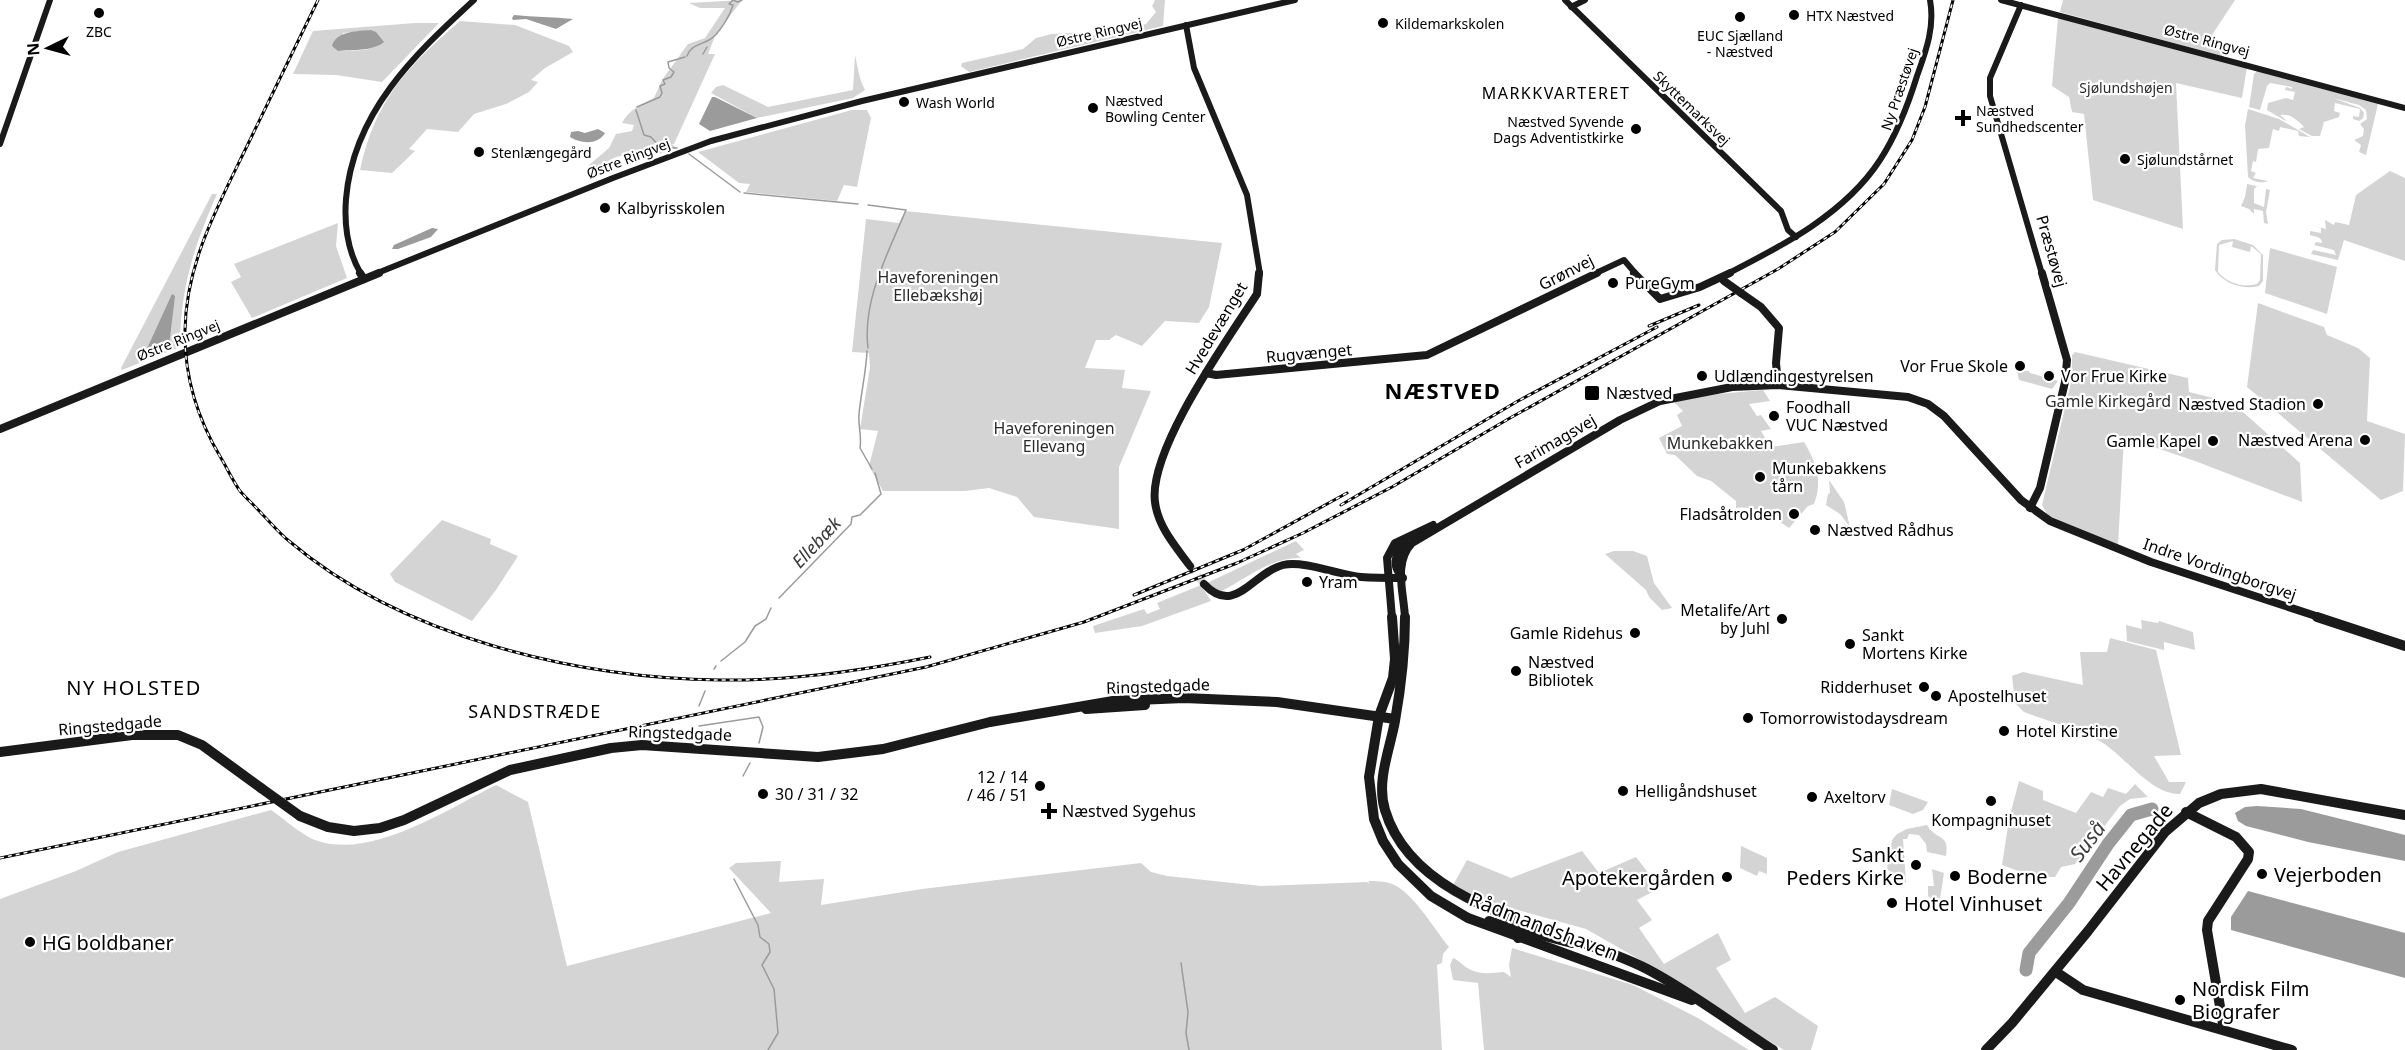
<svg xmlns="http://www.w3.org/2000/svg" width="2405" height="1050" font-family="'Noto Sans',sans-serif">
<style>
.green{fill:#d4d4d4;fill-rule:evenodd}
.water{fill:#9b9b9b}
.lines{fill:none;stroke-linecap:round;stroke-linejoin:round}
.stream{stroke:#9b9b9b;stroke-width:1.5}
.river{stroke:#9b9b9b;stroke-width:13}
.secondary-tunnel{stroke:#d9d9d9;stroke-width:8;stroke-dasharray:8 4;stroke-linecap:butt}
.secondary-far2{stroke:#1a1a1a;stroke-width:6}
.secondary-far1{stroke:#1a1a1a;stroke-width:8}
.secondary{stroke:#1a1a1a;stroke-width:10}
.rail-casing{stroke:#000;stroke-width:3}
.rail{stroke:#fff;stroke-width:1.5;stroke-dasharray:4;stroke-linecap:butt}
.secondary-bridge-far1{stroke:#1a1a1a;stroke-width:8}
.secondary-bridge{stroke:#1a1a1a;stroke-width:10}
.poi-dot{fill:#000;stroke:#fff;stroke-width:2}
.labels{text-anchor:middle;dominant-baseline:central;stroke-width:4.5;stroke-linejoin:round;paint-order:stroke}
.far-poi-label{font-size:14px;fill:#000;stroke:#fff;text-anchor:start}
.far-street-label{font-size:14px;fill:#000;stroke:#fff}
.far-park-label{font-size:14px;fill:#2b2b2b;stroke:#fff}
.far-quarter-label{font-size:16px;letter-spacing:1.5px;fill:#000;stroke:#fff}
.poi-label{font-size:16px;fill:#000;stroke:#fff;text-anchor:start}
.street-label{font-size:16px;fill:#000;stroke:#fff}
.park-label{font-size:16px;fill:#2b2b2b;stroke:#fff}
.water-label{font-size:18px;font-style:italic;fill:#3c3c3c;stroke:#fff}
.neighbourhood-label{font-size:18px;letter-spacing:1.5px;fill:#000;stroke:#fff}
.quarter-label{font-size:20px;letter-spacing:1.5px;fill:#000;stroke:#fff}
.near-street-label{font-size:20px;fill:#000;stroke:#fff}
.near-poi-label{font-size:20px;fill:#000;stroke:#fff;text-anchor:start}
.near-water-label{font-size:21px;font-style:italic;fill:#3c3c3c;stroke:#fff}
.district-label{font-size:22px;font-weight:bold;letter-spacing:1.5px;fill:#000;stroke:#fff}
</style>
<rect width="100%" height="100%" fill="#fff"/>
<!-- green -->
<g class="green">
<path d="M 742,0 L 715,36 L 708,54 L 715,54 L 674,144 L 672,144 L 676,148 L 651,157 L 645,153 C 622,158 619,151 599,168 L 589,165 L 609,148 L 616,134 L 632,131 L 634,125 L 622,123 C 629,110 640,105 654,98 L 662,80 L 688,44 L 705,38 L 725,8 L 700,8 L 689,3 Z"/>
<polygon points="1155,0 1165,0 1163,26 969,72 961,66 962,63 1023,49 1036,38 1052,34 1073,33 1091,36 1146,24 1156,12 1152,6"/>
<polygon points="2063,0 2235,0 2208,41 2222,46 2222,56 2060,12"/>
<polygon points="2058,18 2247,67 2242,98 2176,83 2183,229 2093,200 2084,114 2072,112 2069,97 2052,86"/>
<path d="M 460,21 L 515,25 L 569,46 L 573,52 L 545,68 L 531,80 L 538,82 L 529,92 L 506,104 L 474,114 L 458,132 L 427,129 L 409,149 L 415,151 L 392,173 L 360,170 C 375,100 407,67 460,21 Z"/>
<path d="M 415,23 L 439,23 L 382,82 L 336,75 L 293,74 L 313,31 ZM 371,30 C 378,32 380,38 380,45 L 365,50 L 338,51 L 343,33 Z"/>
<path d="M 855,55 C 858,68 859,79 865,90 L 853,98 L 757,118 L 711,93 L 716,87 L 723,85 L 768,107 L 853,90 Z"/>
<path d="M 2257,71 L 2378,104 L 2366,155 L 2359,152 L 2361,145 L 2354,140 L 2363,136 L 2364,129 L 2360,124 L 2367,119 L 2366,110 L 2359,105 L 2333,98 L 2360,108 L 2364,113 L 2363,118 L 2359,121 L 2353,119 L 2353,116 L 2359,117 L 2360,109 L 2335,103 L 2334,111 L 2340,113 L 2339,117 L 2324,122 L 2320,136 L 2312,136 L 2299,129 L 2304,127 C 2297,120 2290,113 2280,115 L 2287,121 L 2284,120 L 2267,110 L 2268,103 L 2286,98 L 2293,100 L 2295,92 L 2285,90 L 2286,87 L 2292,89 L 2292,87 L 2270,83 L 2267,86 L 2260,110 L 2249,107 L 2254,74 Z"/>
<path d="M 2248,109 L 2279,119 L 2310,137 L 2299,136 L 2298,131 L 2280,127 L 2279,131 L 2273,129 L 2269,148 L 2258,149 L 2256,162 L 2253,161 L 2251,171 L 2256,173 L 2253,178 L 2268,181 C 2261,184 2253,182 2248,177 L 2245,125 Z"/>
<polygon points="852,110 867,110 871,118 857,187 844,185 837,201 746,192 750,184 739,183 698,152"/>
<path d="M 2390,171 L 2405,178 L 2405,261 L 2344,240 L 2338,260 L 2311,254 L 2313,250 L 2336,255 L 2334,250 L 2314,245 L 2316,242 L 2322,243 C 2322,237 2316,237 2310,235 L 2310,231 L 2321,233 L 2321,228 L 2310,225 L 2326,229 L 2325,220 L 2334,225 L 2335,222 L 2349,225 L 2356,195 Z"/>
<polygon points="2247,184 2261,187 2257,186 2254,189 2254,203 2264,207 2266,189 2270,190 2266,212 2268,224 2264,223 2263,211 2254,209 2254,214 2249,209 2241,206 2245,197"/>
<path d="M 212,194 L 217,194 C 194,246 180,289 180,347 L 122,370 L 121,368 Z"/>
<polygon points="905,211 1222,243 1209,307 1199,323 1165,321 1142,346 1116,335 1109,340 1096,340 1085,368 1125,370 1122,388 1151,391 1119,467 1119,529 1034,517 1017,497 989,488 965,491 883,491 869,466 878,431 860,429 870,367 869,353 852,352 866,219 899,223"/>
<polygon points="338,223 336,246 347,278 252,318 231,282 241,277 234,264"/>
<path d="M 2234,239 L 2253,245 L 2263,255 L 2263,281 L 2259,286 C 2243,290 2224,284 2215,270 L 2217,244 L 2222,240 ZM 2233,241 L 2232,247 L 2250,252 L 2251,246 L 2261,254 L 2260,280 L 2257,284 C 2242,288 2228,283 2218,272 L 2219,245 Z"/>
<polygon points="2270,248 2337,267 2327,314 2265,293"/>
<polygon points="2258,303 2324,327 2327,335 2358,348 2370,358 2367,421 2405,434 2403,491 2381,500 2247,387"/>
<polygon points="2075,352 2188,378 2189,392 2233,403 2300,463 2302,502 2195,461 2124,437 2118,545 2048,516 2042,505 2072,378 2072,355"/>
<polygon points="2017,371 2029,371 2030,373 2058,381 2052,389 2019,380"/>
<path d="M 1763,390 L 1770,401 L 1749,404 L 1757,416 L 1761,415 L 1771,429 L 1761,431 L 1771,447 L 1804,442 C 1816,462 1823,481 1814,504 L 1808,506 L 1789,528 C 1772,517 1757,505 1736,508 L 1736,501 L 1711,481 L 1697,476 L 1675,455 L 1667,454 L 1659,438 L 1682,426 L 1677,415 L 1683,411 L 1674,402 L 1706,395 Z"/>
<polygon points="1829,480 1844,502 1850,527 1840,514 1826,505 1828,494 1830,493"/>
<polygon points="442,520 491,539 490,544 518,556 496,590 472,621 395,582 390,574"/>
<path d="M 1296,541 L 1304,550 L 1296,554 L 1301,558 C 1270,557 1246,579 1220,592 L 1207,583 Z"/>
<polygon points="1614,551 1633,551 1647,556 1654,583 1672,608 1662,610 1649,597 1646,590 1605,554"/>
<polygon points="1201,585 1211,601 1142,626 1095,633 1093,626 1144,609 1147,614 1160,609 1157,603"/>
<polygon points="2141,620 2158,623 2159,621 2193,632 2195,650 2164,642 2164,650 2127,641 2126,625 2142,629"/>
<path d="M 2110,638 L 2156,650 L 2181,755 L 2154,756 L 2169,782 L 2186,782 L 2180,794 C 2152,795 2125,757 2103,743 C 2085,731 2045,720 2024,712 L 2015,703 L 2012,676 L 2023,672 L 2083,685 L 2080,652 L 2107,652 Z"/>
<polygon points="2019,781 2043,791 2043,800 2076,813 2091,792 2103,797 2108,788 2126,794 2135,784 2148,797 2130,799 2120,806 2075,864 2061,867 2055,877 2035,877 2002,865 2009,819"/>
<path d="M 496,785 L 528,802 L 567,966 L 771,913 L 729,868 L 736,863 L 781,861 L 779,882 L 824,879 L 821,905 L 922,889 L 1141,863 L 1151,872 L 1167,876 L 1261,886 L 1367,882 L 1370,884 L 1368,881 C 1375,881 1385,881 1392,884 C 1412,891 1435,930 1449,947 L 1443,954 L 1442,963 L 1437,965 L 1442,1050 L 0,1050 L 0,899 L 76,871 L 118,852 L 271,810 C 284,819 304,837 318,841 C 373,859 448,809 496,785 Z"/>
<polygon points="1892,789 1928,802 1923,810 1913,814 1889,805"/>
<path d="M 1927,825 C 1936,841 1950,833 1946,856 L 1927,852 L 1926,844 L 1919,835 L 1909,834 L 1907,839 L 1903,839 L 1906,883 L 1887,869 L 1892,840 L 1897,834 L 1907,829 Z"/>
<polygon points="1741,846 1767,858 1767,874 1759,871 1757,876 1740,868"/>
<polygon points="1582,851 1599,873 1636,857 1660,888 1637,900 1652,920 1639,928 1664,964 1718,933 1731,960 1716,968 1745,1013 1775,997 1818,1026 1811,1050 1784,1050 1690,994 1644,962 1586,929 1482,900 1452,887 1467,860 1511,878"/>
<polygon points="1932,869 1944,873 1939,905 1928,896 1928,886 1934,886"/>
<path d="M 1512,948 L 1633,985 L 1698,1018 L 1749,1050 L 1484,1050 L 1478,983 L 1453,980 L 1450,965 L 1453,958 C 1459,960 1463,966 1469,969 C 1480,975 1492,973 1504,972 L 1511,977 L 1509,965 Z"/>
</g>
<!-- water -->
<g class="water">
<path d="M 514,15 C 534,17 553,17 573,19 L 556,29 L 526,19 L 513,20 L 512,18 Z"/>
<path d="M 371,30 L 376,32 L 384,42 C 372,52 353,49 338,51 L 332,46 C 336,31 358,31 371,30 Z"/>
<polygon points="712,97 715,97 757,118 710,131 699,124"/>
<path d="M 598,129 L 605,133 C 598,145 581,144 570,137 L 571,132 L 578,131 L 585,133 Z"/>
<polygon points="432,228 438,229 431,237 398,249 392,249 394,245"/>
<polygon points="172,294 175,296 169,346 146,356 145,353"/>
<polygon points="2257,806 2301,809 2405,835 2405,861 2308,842 2246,826 2238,821 2235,813 2245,807"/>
<polygon points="2248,891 2405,933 2405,978 2231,930 2231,917"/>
</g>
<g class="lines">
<!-- stream -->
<g class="stream">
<polyline points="733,0 738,2 742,0"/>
<polyline points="703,54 707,47"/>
<path d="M 687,56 C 691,45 700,45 709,40 C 719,35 730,15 733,5 L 729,4 L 733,0"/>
<polyline points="637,107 660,97 662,93 660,86 665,84 663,80 671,77 674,72 669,68 668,62 685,57"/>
<polyline points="636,110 644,135 651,137 660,147 677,148"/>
<polyline points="689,154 740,192"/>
<polyline points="744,193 858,204"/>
<path d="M 868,205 L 906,210 C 888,253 862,301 868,348"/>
<path d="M 867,351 C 866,373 861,393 859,414 C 858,426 862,436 860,448 L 872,469"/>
<polyline points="779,598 851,524 852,517 860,515 881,494 875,473"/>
<polyline points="721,661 745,642 755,626 766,619 771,608"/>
<polyline points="714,669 716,666"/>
<polyline points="699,706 705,691"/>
<polyline points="699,726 759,717 763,727 759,743"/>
<polyline points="743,776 750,763"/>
<polyline points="734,879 758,925 760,937 769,944 770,952 762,965 774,989 778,1033 768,1050"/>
<polyline points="1181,963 1188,1012 1186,1033 1189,1050"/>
</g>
<!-- river -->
<polyline class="river" points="2026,970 2029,953 2069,903 2108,844 2131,815 2152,809"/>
<!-- secondary-tunnel -->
<polyline class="secondary-tunnel" points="1190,566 1204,584"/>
<!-- secondary-far2 -->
<g class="secondary-far2">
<polyline points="1565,0 1781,211 1788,230 1796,237"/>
<polyline points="2001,0 2405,108"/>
<polyline points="2021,5 1990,78 1990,96 2042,274"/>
<polyline points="1571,7 1585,0"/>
<polyline points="1186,25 1194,68 1247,195 1260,274"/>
<polyline points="0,144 50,0"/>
<path d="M 361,274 C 348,252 344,225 346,199 C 353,113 414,55 474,0"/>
<polyline points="375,274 613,178 711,141 862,101 1295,0"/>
<polyline points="1594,274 1624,260 1636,274"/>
<path d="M 1727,274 C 1782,246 1845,214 1880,160 C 1897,134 1908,105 1917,76 C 1926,51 1935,27 1930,0"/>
</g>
<!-- secondary-far1 -->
<g class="secondary-far1">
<polyline points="360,273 364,279"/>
<polyline points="1634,273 1660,299 1700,287 1730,273"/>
<polyline points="1741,293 1761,307 1779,328 1776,363 1778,385"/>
<polyline points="1206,373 1216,375 1427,355 1597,273"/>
<polyline points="0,429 379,273"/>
<polyline points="2030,508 2040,488 2065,382 2067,360 2042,273"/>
<path d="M 1190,566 C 1176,547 1158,527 1155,502 C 1148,450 1228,339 1257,294 L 1259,273"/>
<path d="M 1402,577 C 1391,565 1395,554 1405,543"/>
<path d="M 1204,584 C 1235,617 1252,573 1283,565 C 1304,560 1339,575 1361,577 C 1375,578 1389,578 1403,578"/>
<polyline points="1392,618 1387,558 1395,543 1433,525"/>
<path d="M 1405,618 C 1404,593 1393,563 1412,543 L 1620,420 L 1660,401 L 1732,387 L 1778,385 L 1908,397 L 1928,404 L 1944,416 L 2021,500 L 2050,521 L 2151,562 L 2322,618"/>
</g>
<!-- secondary -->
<g class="secondary">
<polyline points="1392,617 1395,659 1393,678 1379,716 1369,777 1374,819 1383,841 1398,864 1431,896 1468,918 1692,1000"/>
<path d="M 1405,617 C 1405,651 1401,687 1395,721 C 1390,749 1376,781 1385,810 C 1415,911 1566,927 1647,969 C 1691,992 1731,1023 1773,1050"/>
<polyline points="2317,617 2405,646"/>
<polyline points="1086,709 1145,705"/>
<polyline points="0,752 132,735 178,735 202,745 261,788"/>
<polyline points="2186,812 2236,837 2249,852 2248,859 2208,921 2207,930 2224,1030"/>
<polyline points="300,816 328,827 354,831 380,828 404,820 510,770 611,748 642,745 818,757 883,749 990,722 1113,701 1184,698 1277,702 1395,719"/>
<polyline points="1489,921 1513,929 1534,925"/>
<polyline points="1518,938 1533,933 1572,943"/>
<polyline points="2056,972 2083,990 2292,1050"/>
<polyline points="1986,1050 2012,1023 2088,931 2165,832 2199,803 2221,794 2261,789 2405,815"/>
</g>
<!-- rail casing -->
<g class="rail-casing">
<g id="rail">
<path d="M 318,0 C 295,48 271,96 248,144 C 219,204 186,262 185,330 C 184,377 197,418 221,458 C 227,468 233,481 240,491 C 247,499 255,506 262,514 C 271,523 279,533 289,541 C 402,637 576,678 720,680 C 791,681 861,671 930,657"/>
<polyline points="1649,326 1699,305"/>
<polyline points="1341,505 1518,401 1657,327"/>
<polyline points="1134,595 1243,550 1347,493"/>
<polyline points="0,858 926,667 1084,622 1237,563 1303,533 1392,487 1510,418 1778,269 1835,232 1884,184 1912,140 1925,107 1953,0"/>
</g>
</g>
<!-- rail -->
<use href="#rail" class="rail"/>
<!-- secondary-bridge-far1 -->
<polyline class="secondary-bridge-far1" points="1724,281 1741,293"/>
<!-- secondary-bridge -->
<polyline class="secondary-bridge" points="261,788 300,816"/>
</g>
<!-- markers -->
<g class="poi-dot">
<circle cx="99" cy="13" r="6"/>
<circle cx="1794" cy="15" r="6"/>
<circle cx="1740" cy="17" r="6"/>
<circle cx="1383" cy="23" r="6"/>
<circle cx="904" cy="102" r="6"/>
<circle cx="1093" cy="108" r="6"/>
<path d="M1960 109h6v6h6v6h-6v6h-6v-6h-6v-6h6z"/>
<circle cx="1636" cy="129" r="6"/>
<circle cx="479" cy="152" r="6"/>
<circle cx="2125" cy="159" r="6"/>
<circle cx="605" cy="208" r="6"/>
<circle cx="1613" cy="283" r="6"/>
<circle cx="2020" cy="366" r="6"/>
<circle cx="1702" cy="376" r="6"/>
<circle cx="2049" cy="376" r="6"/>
<rect x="1584" y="385" width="16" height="16" rx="3"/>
<circle cx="2318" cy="404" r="6"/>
<circle cx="1774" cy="416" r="6"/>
<circle cx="2365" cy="440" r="6"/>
<circle cx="2213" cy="441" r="6"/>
<circle cx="1760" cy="477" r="6"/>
<circle cx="1794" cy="514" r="6"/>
<circle cx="1815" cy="530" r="6"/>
<circle cx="1307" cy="582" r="6"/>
<circle cx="1782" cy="619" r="6"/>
<circle cx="1635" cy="633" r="6"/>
<circle cx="1850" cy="644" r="6"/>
<circle cx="1516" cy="671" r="6"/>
<circle cx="1924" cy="687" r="6"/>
<circle cx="1936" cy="696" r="6"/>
<circle cx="1748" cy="718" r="6"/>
<circle cx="2004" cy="731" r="6"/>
<circle cx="1040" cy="786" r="6"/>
<circle cx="1623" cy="791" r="6"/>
<circle cx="763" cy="794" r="6"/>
<circle cx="1812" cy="797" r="6"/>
<circle cx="1991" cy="801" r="6"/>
<path d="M1046 802h6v6h6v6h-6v6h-6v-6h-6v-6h6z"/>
<circle cx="1916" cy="865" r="6"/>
<circle cx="2262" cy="874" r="6"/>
<circle cx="1955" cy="876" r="6"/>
<circle cx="1727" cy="877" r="6"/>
<circle cx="1892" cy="903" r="6"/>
<circle cx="30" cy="942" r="6"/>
<circle cx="2180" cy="1000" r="6"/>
</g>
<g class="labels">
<!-- far-poi labels -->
<g class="far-poi-label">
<text x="1806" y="15">HTX Næstved</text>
<text x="1395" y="23">Kildemarkskolen</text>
<text x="99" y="31" text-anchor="middle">ZBC</text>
<text x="1740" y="35" text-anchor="middle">EUC Sjælland<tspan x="1740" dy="16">- Næstved</tspan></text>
<text x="1105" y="100">Næstved<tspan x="1105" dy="16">Bowling Center</tspan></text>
<text x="916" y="102">Wash World</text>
<text x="1976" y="110">Næstved<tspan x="1976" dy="16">Sundhedscenter</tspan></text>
<text x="1624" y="121" text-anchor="end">Næstved Syvende<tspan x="1624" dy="16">Dags Adventistkirke</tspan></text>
<text x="491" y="152">Stenlængegård</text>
<text x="2137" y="159">Sjølundstårnet</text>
</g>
<!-- far-street labels -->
<g class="far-street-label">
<text transform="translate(1099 32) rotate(-13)">Østre Ringvej</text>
<text transform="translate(2207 40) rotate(15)">Østre Ringvej</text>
<text transform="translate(1899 89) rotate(-71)">Ny Præstøvej</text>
<text transform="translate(1692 108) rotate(44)">Skyttemarksvej</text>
<text transform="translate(628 158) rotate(-21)">Østre Ringvej</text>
<text transform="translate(178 340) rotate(-22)">Østre Ringvej</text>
</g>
<!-- far-park labels -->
<g class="far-park-label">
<text x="2126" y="87">Sjølundshøjen</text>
</g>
<!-- far-quarter labels -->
<g class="far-quarter-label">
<text x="1556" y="93">MARKKVARTERET</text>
</g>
<!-- poi labels -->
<g class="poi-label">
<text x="617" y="208">Kalbyrisskolen</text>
<text x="1625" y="283">PureGym</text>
<text x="2008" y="366" text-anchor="end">Vor Frue Skole</text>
<text x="1714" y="376">Udlændingestyrelsen</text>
<text x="2061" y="376">Vor Frue Kirke</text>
<text x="1606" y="393">Næstved</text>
<text x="2306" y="404" text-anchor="end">Næstved Stadion</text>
<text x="1786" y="407">Foodhall<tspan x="1786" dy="18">VUC Næstved</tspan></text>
<text x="2353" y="440" text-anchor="end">Næstved Arena</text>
<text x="2201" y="441" text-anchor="end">Gamle Kapel</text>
<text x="1772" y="468">Munkebakkens<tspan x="1772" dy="18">tårn</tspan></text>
<text x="1782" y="514" text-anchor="end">Fladsåtrolden</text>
<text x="1827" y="530">Næstved Rådhus</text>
<text x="1319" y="582">Yram</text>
<text x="1770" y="610" text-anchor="end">Metalife/Art<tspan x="1770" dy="18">by Juhl</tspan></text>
<text x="1623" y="633" text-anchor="end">Gamle Ridehus</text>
<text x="1862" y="635">Sankt<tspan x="1862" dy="18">Mortens Kirke</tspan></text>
<text x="1528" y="662">Næstved<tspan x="1528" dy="18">Bibliotek</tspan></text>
<text x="1912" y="687" text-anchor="end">Ridderhuset</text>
<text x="1948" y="696">Apostelhuset</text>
<text x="1760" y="718">Tomorrowistodaysdream</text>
<text x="2016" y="731">Hotel Kirstine</text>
<text x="1028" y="777" text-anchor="end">12 / 14<tspan x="1028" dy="18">/ 46 / 51</tspan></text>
<text x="1635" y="791">Helligåndshuset</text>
<text x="775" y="794">30 / 31 / 32</text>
<text x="1824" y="797">Axeltorv</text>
<text x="1062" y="811">Næstved Sygehus</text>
<text x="1991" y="820" text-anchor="middle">Kompagnihuset</text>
</g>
<!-- street labels -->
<g class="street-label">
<text transform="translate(2052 251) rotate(74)">Præstøvej</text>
<text transform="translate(1566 272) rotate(-27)">Grønvej</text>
<text transform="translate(1216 328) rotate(-59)">Hvedevænget</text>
<text transform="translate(1309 353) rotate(-5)">Rugvænget</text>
<text transform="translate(1555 441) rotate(-30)">Farimagsvej</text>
<text transform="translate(2220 569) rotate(19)">Indre Vordingborgvej</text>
<text transform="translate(1158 686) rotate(-2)">Ringstedgade</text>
<text transform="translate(110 725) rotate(-5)">Ringstedgade</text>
<text transform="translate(680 733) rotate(2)">Ringstedgade</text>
</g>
<!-- park labels -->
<g class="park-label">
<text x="938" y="277">Haveforeningen<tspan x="938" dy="18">Ellebækshøj</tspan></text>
<text x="2108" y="401">Gamle Kirkegård</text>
<text x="1054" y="428">Haveforeningen<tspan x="1054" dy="18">Ellevang</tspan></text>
<text x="1720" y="443">Munkebakken</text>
</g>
<!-- water labels -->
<g class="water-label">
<text transform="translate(816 542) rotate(-47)">Ellebæk</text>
</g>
<!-- neighbourhood labels -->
<g class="neighbourhood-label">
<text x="535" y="711">SANDSTRÆDE</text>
</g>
<!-- quarter labels -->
<g class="quarter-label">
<text x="134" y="687">NY HOLSTED</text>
</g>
<!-- near-street labels -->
<g class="near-street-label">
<text transform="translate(2134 847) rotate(-50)">Havnegade</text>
<text transform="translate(1544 926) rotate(21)">Rådmandshaven</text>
</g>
<!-- near-poi labels -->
<g class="near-poi-label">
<text x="1904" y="854" text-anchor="end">Sankt<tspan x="1904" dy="23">Peders Kirke</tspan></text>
<text x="2274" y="874">Vejerboden</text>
<text x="1967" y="876">Boderne</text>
<text x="1715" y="877" text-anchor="end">Apotekergården</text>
<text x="1904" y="903">Hotel Vinhuset</text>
<text x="42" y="942">HG boldbaner</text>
<text x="2192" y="988">Nordisk Film<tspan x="2192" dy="23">Biografer</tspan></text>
</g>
<!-- near-water labels -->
<g class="near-water-label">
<text transform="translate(2087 841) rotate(-53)">Suså</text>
</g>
<!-- district labels -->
<g class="district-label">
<text x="1443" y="390">NÆSTVED</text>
</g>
</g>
<!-- north arrow -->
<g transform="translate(48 48) rotate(265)" stroke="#ffffff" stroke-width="4.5" paint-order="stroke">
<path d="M0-4.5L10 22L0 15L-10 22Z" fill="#000000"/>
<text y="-9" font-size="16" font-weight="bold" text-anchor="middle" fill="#000000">N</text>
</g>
</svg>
